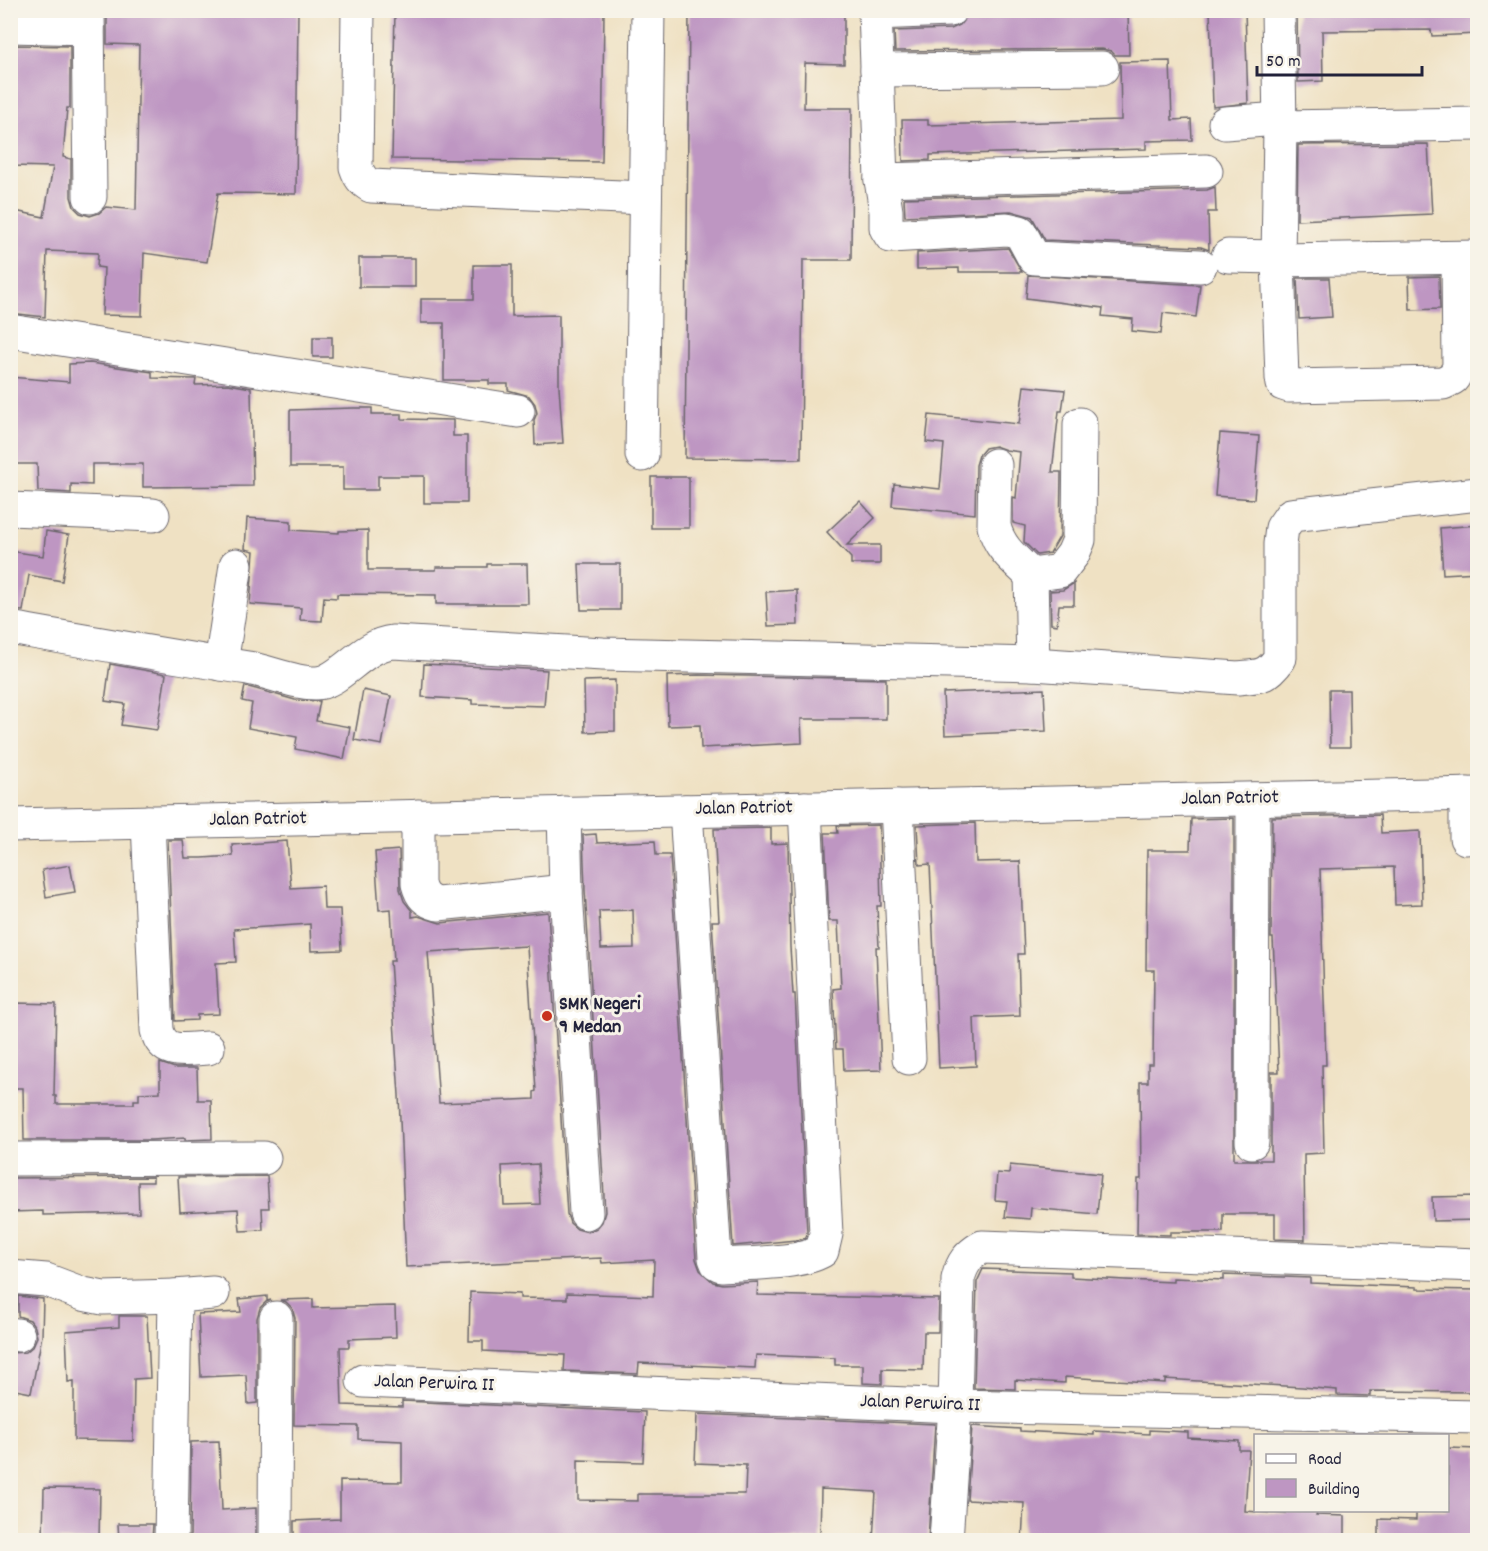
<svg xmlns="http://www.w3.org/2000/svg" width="1488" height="1551" font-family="Dekko,sans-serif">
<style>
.building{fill:#be96c2;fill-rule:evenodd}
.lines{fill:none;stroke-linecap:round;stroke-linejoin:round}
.minor-casing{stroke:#6a656b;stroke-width:35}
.minor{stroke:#fff;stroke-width:33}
.poi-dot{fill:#c8321e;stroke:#f7f3e8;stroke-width:2}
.labels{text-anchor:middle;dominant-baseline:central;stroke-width:6;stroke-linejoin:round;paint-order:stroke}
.street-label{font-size:20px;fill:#22223b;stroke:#f7f3e8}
.poi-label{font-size:20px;font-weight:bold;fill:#22223b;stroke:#f7f3e8;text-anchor:start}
</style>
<rect width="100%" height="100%" fill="#f7f3e8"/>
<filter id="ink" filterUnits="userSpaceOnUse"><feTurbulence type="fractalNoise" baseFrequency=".0167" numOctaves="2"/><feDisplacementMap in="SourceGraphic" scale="12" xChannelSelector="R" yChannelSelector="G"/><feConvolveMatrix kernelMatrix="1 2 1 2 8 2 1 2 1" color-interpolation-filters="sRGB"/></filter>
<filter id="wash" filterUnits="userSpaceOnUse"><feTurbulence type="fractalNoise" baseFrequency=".008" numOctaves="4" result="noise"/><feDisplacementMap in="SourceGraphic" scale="24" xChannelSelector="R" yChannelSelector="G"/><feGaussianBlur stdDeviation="1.35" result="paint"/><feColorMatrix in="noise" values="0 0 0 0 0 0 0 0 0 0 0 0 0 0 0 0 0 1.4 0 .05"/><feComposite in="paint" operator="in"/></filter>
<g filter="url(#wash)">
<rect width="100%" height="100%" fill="#efe1c3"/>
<g id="blocks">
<!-- building -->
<g class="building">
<polygon points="107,10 298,10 296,194 218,193 207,262 144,253 142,316 102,315 104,268 97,267 98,253 47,251 45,317 10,313 10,210 44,217 53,167 12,166 10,45 70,46 70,108 67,108 63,157 71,159 71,197 74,207 80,213 90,216 99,213 106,207 136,210 139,45 107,44"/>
<polygon points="395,10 604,10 602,162 392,159"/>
<polygon points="689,10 844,10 844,64 805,63 804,108 852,108 851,260 803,260 801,459 685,458"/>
<polygon points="1128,10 1129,55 1115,55 1111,51 1102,49 895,51 894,31 951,29 960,25 968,14"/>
<polygon points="1210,10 1245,10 1248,103 1213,107"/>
<polygon points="1297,10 1478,10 1478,34 1432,36 1431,30 1322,31 1323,81 1298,82"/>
<polygon points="1170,61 1172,120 1191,119 1192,140 1146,141 1146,149 930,155 930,160 903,161 902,120 928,120 928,125 1121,120 1120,62"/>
<polygon points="1428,144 1432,214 1297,220 1298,145"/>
<polygon points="1215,187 1216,212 1208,212 1209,250 1201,247 1045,240 1032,217 1011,211 905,216 904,198 1207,190"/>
<polygon points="1008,248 1022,272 959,272 959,268 917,269 917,253"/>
<rect x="359" y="258" width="56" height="29"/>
<polygon points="474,265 512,265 512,316 559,315 559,387 563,443 535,445 534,420 537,413 535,404 529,396 508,390 508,384 489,384 489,380 444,380 444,323 421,323 421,299 474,299"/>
<polygon points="1028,275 1200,285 1196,317 1163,313 1161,334 1132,331 1133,319 1102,316 1103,308 1026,298"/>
<polygon points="1439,276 1440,309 1410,310 1409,277"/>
<polygon points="1297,278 1329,278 1332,317 1299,319"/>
<rect x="313" y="337" width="19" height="20"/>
<polygon points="90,363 152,372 152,378 196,379 195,385 228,384 251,388 253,486 143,487 143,464 92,464 92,485 71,484 71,493 38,491 37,464 13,464 14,452 10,452 10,377 69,382 69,364"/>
<polygon points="1024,386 1065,390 1062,411 1059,411 1052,472 1061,472 1060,536 1050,553 1037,555 1024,542 1025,526 1013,523 1013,497 1016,498 1020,452 1006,450 995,446 985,448 979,455 976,465 975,514 892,506 894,484 940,489 944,444 926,442 929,415 1019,424"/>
<polygon points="353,408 372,408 372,414 402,414 402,419 453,420 453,436 467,436 467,503 424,503 424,476 378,476 378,490 343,490 343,467 290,467 290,410"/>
<polygon points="1220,433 1259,436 1254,499 1215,496"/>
<rect x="651" y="477" width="38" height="51"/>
<polygon points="860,501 875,518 847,545 880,545 880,564 851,564 851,558 827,532"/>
<polygon points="247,518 291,521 291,530 339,533 339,531 368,530 368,570 436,570 436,567 487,567 487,564 527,564 528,604 436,604 436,595 337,594 337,598 324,597 322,621 300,620 301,608 250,604 254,551 245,549"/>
<polygon points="1478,525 1478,572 1443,574 1440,528"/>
<polygon points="46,531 69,535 62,581 29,575 23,611 10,610 10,551 43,556"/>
<polygon points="579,564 620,564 620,610 581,610"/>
<polygon points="1074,583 1074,605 1059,605 1057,625 1051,624 1050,591 1063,590"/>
<polygon points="797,590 798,625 768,626 766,592"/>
<polygon points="110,664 166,674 157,730 121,725 125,704 105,701"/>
<polygon points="424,664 547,670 544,706 472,704 472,700 422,697"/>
<polygon points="698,675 886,679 886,719 801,719 802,743 701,748 700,725 668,726 667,676"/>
<polygon points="615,680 615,731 585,732 584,681"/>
<polygon points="245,686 295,700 320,701 316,721 350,727 344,759 295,749 297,737 248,728 252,703 242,701"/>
<polygon points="1044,689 1046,731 945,735 943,693"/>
<polygon points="363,690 391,696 382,745 354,740"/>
<polygon points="1329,690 1349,690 1350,747 1330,747"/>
<polygon points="1380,815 1381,833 1420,831 1422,904 1395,905 1394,867 1320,869 1326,1065 1322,1065 1324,1153 1304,1154 1305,1240 1275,1239 1275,1214 1223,1214 1223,1232 1170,1232 1170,1235 1137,1234 1138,1179 1141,1179 1140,1082 1148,1082 1148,1064 1153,1064 1154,970 1146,970 1147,850 1190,850 1191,819 1234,818 1234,1160 1271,1160 1271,1072 1279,1072 1273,938 1271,938 1272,817"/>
<polygon points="975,823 976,862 1020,861 1024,954 1018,954 1020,1016 974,1018 976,1066 939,1068 930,864 919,865 917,825"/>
<polygon points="879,825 881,906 877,906 879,947 876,947 881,1070 844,1071 843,1049 836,1049 833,989 841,988 838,921 829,921 825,833 838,833 837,826"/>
<polygon points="771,828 771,844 788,843 790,947 793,994 795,994 807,1232 806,1238 796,1240 733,1246 712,921 719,921 714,829"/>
<path d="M 596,834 L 597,843 L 655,841 L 656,855 L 670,855 L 696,1259 L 700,1270 L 713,1282 L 722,1284 L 758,1282 L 757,1295 L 939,1299 L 938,1332 L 924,1332 L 923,1370 L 882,1369 L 882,1384 L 863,1383 L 863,1365 L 835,1365 L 835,1358 L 756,1355 L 755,1368 L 639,1363 L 638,1374 L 564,1371 L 565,1355 L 483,1351 L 483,1341 L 469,1341 L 470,1292 L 520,1294 L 520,1298 L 567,1299 L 567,1293 L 653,1296 L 654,1260 L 602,1263 L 601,1258 L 406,1267 L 399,1095 L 390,961 L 394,961 L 391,909 L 379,910 L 375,852 L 399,850 L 400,889 L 404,901 L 412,911 L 412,917 L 418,916 L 440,923 L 548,912 L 567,1214 L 570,1223 L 577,1229 L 588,1232 L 597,1228 L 602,1222 L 605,1212 L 585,890 L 583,835 ZM 633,910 L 634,948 L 601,949 L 599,911 ZM 527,946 L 536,1091 L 534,1092 L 534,1099 L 439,1103 L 428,952 ZM 538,1164 L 540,1204 L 504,1205 L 502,1166 Z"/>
<polygon points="168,840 183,840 185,858 202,858 233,856 232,845 287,841 291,888 323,886 324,909 340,909 342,950 311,951 310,924 234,929 236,962 216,963 219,1014 197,1015 197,1020 175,1021"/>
<polygon points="70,865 75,892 46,897 42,870"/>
<polygon points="16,1003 56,1004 54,1096 56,1096 56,1104 134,1104 134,1100 139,1100 139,1093 160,1092 160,1063 175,1068 197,1068 198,1100 211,1100 212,1139 185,1140 185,1138 151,1140 24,1140 23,1088 10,1088 10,1041 15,1041"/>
<polygon points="1010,1165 1101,1174 1097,1214 1031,1208 1030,1219 1005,1217 1007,1201 995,1200 997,1173 1009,1174"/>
<polygon points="267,1176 269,1208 262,1208 263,1230 240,1231 238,1209 180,1212 178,1177"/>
<polygon points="153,1177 153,1182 138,1182 139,1213 43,1215 43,1211 10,1212 10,1178"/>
<polygon points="1478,1196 1478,1220 1433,1221 1432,1197"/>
<polygon points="983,1269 1071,1272 1071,1277 1125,1280 1173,1282 1173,1278 1224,1280 1224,1275 1310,1278 1310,1283 1417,1287 1417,1289 1478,1290 1478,1392 1370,1391 1370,1396 1337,1395 1337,1390 1302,1387 1165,1379 1165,1383 1065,1377 1065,1383 1015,1380 1015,1389 974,1388 977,1282"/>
<polygon points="18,1296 43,1299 42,1336 31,1393 10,1389 10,1353 26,1352 33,1346 37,1337 35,1327 30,1320 18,1316"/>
<polygon points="267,1296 267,1301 271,1300 266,1302 260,1308 257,1318 257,1403 248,1404 246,1375 201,1377 198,1314 241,1312 239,1299"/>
<polygon points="313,1299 313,1308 395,1306 396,1337 349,1339 349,1347 340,1347 342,1405 402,1407 402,1401 645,1412 643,1462 578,1460 578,1500 638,1501 638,1494 745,1494 746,1465 695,1463 697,1414 935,1424 928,1540 873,1540 876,1492 821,1489 820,1540 294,1540 294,1521 340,1519 340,1481 402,1482 402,1441 358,1439 358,1426 294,1425 295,1318 292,1308 286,1302 280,1300"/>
<polygon points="119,1316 147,1316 150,1378 134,1379 133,1441 74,1440 74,1381 68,1382 66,1331 119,1327"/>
<polygon points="972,1426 1020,1429 1020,1431 1094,1435 1094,1431 1149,1434 1149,1430 1188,1432 1188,1438 1239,1441 1239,1450 1249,1450 1245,1511 1286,1514 1286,1510 1317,1510 1316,1515 1345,1516 1345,1540 1022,1540 1024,1503 967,1500"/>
<polygon points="219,1441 222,1510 256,1508 256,1540 190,1540 191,1442"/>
<polygon points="1448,1448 1478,1449 1478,1540 1379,1540 1379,1519 1416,1520 1416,1510 1448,1510"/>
<polygon points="44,1488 100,1489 99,1540 43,1540"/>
<polygon points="118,1524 153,1524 152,1540 119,1540"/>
</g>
</g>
</g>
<g filter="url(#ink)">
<use href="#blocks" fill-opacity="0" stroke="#6a656b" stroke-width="1.5"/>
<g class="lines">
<!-- minor casing -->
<g class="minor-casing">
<g id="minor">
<polyline points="88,10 90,197"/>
<path d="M 358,10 L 356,167 C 359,176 362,181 371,186 L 645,198"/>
<polyline points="875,10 881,180 886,211 886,228 891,236 1007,229 1020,232 1034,258 1200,266"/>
<polyline points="1278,10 1280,127 1278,260 1478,257"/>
<polyline points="875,13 950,10"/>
<polyline points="10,26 88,28"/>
<polyline points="877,70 1102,68"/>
<polyline points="1225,123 1280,119"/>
<polyline points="1280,127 1478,124"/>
<polyline points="881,180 1206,171"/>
<polyline points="1228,256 1278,257"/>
<polyline points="1278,260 1282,378 1283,384 1289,386 1443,383 1453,378 1459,368 1458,259"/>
<polyline points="10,331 518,411"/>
<polyline points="642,455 648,10"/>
<path d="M 995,465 L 994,526 C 999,548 1015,560 1031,575"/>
<polyline points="10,509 153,515"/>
<path d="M 10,628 C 90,642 169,656 248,668 C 270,672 294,683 315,683 C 339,684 361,645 393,642 L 603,654 L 1033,664 L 1238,678 C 1260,676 1267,677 1280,658 L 1280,544 L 1282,528 L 1291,515 L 1478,494"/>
<polyline points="221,664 236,565"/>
<polyline points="1033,664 1031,575 1060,571 1073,554 1079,540 1080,424"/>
<polyline points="1466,794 1466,838"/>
<polyline points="897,806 909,1058"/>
<path d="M 686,811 L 715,1258 L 717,1263 L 721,1265 C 749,1263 799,1264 822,1251 L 826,1234 L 805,808"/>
<polyline points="564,813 566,891 586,1213"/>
<path d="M 418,816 L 418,884 C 421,896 426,901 438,904 L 566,891"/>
<path d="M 148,822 L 157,1030 C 163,1056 186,1049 208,1048"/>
<polyline points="10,825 1478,794"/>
<polyline points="1252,1142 1253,799"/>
<polyline points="10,1159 264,1158"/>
<polyline points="10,1277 46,1280 83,1294 103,1298 175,1296"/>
<polyline points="10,1334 18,1335"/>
<polyline points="363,1381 955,1406 1478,1417"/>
<polyline points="171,1540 175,1296 213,1293"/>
<polyline points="275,1540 276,1318"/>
<path d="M 946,1540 L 955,1406 L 958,1279 C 962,1263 968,1255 982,1247 L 1478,1265"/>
</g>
</g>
<!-- minor -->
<use href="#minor" class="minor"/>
</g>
</g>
<!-- markers -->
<circle class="poi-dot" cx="547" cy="1016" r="6"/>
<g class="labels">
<!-- street labels -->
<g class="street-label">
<text transform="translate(1230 799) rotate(-1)">Jalan Patriot</text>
<text transform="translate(744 809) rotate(-1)">Jalan Patriot</text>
<text transform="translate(258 820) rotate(-1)">Jalan Patriot</text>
<text transform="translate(434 1384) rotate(2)">Jalan Perwira II</text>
<text transform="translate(920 1404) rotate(2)">Jalan Perwira II</text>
</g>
<!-- poi labels -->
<g class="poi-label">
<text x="559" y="1005">SMK Negeri<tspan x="559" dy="23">9 Medan</tspan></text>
</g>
</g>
<!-- margin -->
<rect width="1488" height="1551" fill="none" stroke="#f7f3e8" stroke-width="36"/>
<!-- legend -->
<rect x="1254" y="1434" width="195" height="78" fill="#f7f3e8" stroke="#a29fa3" stroke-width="1.5"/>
<rect x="1266" y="1454" width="30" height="9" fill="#ffffff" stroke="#a29fa3" stroke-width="1.5"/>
<text x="1308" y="1464" font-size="18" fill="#22223b">Road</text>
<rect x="1266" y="1479" width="30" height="18" fill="#be96c2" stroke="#a29fa3" stroke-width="1.5"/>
<text x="1308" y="1494" font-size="18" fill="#22223b">Building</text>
<!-- scale -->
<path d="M1257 66v9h165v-9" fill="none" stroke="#22223b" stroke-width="3"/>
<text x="1266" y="66" font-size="18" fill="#22223b" stroke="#f7f3e8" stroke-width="4.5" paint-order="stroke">50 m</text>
</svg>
